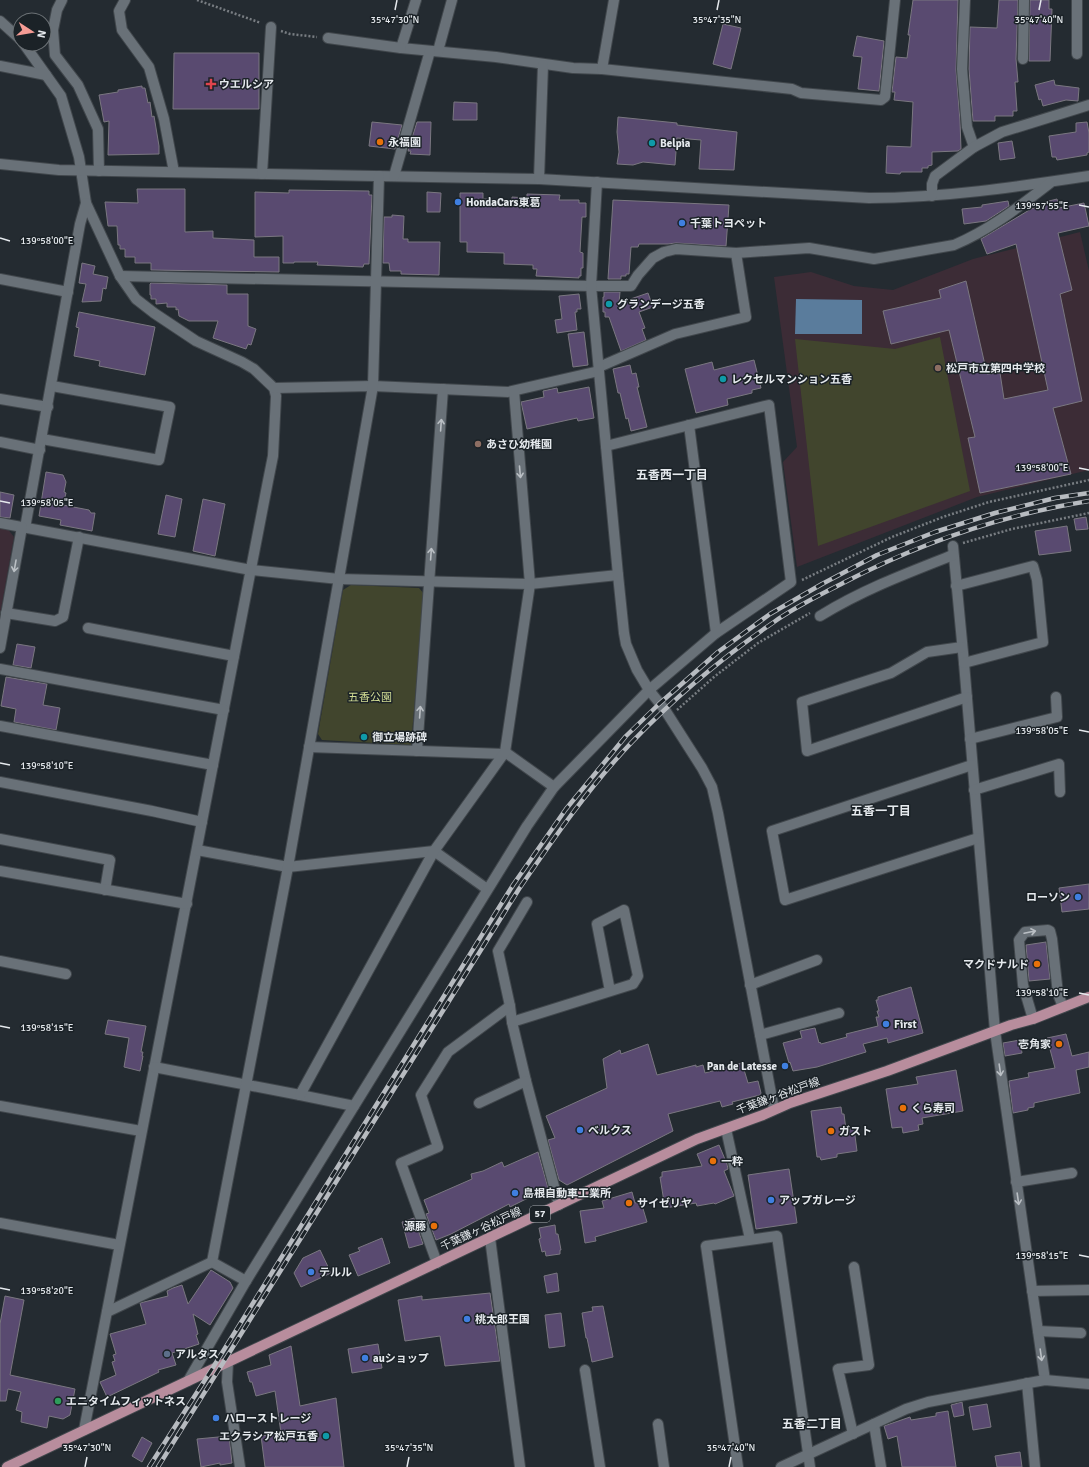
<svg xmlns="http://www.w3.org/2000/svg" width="1089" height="1467" font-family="Signika,'Noto Sans JP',sans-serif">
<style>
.education{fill:#3c2c36}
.green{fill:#41452d}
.water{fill:#5a7c9c}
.building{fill:#594a70;stroke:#7a7780}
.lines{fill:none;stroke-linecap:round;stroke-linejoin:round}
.minor-casing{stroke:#41474c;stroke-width:12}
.major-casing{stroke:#41474c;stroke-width:12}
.path{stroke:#787d82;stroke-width:2.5;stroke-dasharray:2 2;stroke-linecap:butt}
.minor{stroke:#697178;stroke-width:10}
.major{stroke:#b88d9d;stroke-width:10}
.rail-casing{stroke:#b7bbc0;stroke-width:4.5}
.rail{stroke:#1b2227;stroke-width:3;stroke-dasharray:9;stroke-linecap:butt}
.oneway{stroke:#babfc4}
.ticks{fill:none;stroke:#e5e9ed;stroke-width:1.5}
.health-dot{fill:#e0444e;stroke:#1b2227;stroke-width:1.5}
.food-dot{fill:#e8710a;stroke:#1b2227;stroke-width:1.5}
.culture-dot{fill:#0f9aa8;stroke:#1b2227;stroke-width:1.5}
.shop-dot{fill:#3f7fe0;stroke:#1b2227;stroke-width:1.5}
.education-dot{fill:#8d6e63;stroke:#1b2227;stroke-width:1.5}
.service-dot{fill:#5c6f8a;stroke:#1b2227;stroke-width:1.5}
.leisure-dot{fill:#2e9e5b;stroke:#1b2227;stroke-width:1.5}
.labels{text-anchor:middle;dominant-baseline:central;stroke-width:3;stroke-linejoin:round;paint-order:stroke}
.shield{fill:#1b2227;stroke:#a8adb2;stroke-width:1}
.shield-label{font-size:10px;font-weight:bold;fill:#e5e9ed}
.poi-label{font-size:11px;font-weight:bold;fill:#e5e9ed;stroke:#1b2227;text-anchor:start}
.park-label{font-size:11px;fill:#d1dc94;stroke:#1b2227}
.street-label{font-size:11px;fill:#e5e9ed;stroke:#1b2227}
.neighbourhood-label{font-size:12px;font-weight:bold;fill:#e5e9ed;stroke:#1b2227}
.ticks-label{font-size:10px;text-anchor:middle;fill:#e5e9ed;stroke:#1b2227;stroke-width:3;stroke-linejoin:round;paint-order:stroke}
</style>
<rect width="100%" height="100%" fill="#242b31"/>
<!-- education -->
<g class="education">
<polygon points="1080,232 1089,271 1089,470 977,497 797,567 783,462 797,447 774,277 811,272 854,286 893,290 973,259"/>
<polygon points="0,527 7,528 14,537 0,615"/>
</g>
<!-- green -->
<g class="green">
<polygon points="940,337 970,491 818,546 795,339 895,349"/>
<polygon points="351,585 419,588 424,594 411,745 322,740 318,734 343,590"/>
</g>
<!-- water -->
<polygon class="water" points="796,299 862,300 862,334 795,334"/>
<!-- building -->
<g class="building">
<polygon points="913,0 958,0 956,70 960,121 961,149 958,151 932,152 932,165 928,166 928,168 922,168 922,172 901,172 900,174 886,173 887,146 911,147 913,102 894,100 895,92 892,92 896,57 907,58 910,35 908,35"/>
<polygon points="999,0 1018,0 1016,59 1018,82 1015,82 1017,111 1013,111 1013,116 995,116 995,121 973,121 969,69 970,27 997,28"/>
<polygon points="1030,0 1049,0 1049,9 1052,9 1050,61 1029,61"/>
<polygon points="723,24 741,28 731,69 713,64"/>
<polygon points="857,36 884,41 879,91 858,89 862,57 853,56"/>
<polygon points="174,53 259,53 259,109 173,109"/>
<polygon points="1054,80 1055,85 1079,88 1078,101 1066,100 1043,106 1041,99 1039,100 1035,85"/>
<polygon points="142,86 142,88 145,88 148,103 150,102 152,117 154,116 159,146 159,154 108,155 109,121 104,122 99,95 118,92 118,90"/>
<polygon points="454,102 477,103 477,120 453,120"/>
<polygon points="618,117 677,123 677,125 737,132 734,170 699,169 701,140 677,138 675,165 643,162 633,165 617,164 619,152 617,132"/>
<polygon points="372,122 402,125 395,149 369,146"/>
<polygon points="417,122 431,122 430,155 410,154 411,151 408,151"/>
<polygon points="1087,122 1089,133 1089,152 1087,153 1087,155 1057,160 1056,157 1052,157 1049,136 1076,132 1076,123"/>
<polygon points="1012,141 1015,158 1000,160 998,143"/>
<polygon points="137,189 185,189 185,232 213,231 213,238 254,240 254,257 279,257 279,272 151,270 151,263 135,263 135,257 125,257 125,249 120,249 120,245 118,245 117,226 108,226 105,202 138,203"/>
<polygon points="289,190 369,191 369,195 372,195 369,264 364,264 363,267 317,265 318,262 294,262 294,263 283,263 283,236 255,237 255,192 289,193"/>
<polygon points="427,192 441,193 440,212 427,212"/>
<polygon points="460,193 483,193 483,199 512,200 512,197 527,198 527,194 560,195 559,200 579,200 579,203 586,203 586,217 582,217 580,252 583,253 583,268 581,268 581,276 579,276 579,278 536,276 537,269 533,269 533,265 504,264 504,253 467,252 467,242 460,242"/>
<polygon points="1057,199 1059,208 1084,203 1089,226 1058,233 1072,290 1060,294 1082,401 1053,408 1071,474 980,493 968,438 975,437 949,330 891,344 883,311 941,298 939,290 966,281 987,374 1000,373 1004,399 1048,390 1016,244 987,254 981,239 1031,209 1046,205 1045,202"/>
<polygon points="613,200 729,205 726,246 676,243 668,244 639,244 638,247 631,247 629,274 626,274 626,276 621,276 621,279 608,279"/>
<polygon points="1008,201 1009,206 986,221 964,224 962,209 982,207 982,205"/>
<polygon points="392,215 404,216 403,239 408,239 408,242 440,242 439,275 401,274 401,271 390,271 389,263 383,263 384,217 392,217"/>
<polygon points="82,263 95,266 93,274 108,277 106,289 103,288 101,301 82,302 86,284 79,283"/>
<polygon points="151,283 227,285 227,294 248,294 248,326 256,329 251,345 248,344 246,349 213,338 218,321 189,321 179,316 178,309 176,310 176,307 167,307 167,303 156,304 156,299 151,299 151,295 150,295 150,284"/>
<polygon points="604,292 620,292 619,303 648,293 653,307 639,312 645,328 642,329 646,340 621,351 609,317 605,317 605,312 603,312 603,297 604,297"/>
<polygon points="579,294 581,309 577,309 577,312 575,312 577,330 557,333 555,320 562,319 559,296"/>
<polygon points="79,312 155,327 145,375 99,366 100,361 74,356 79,328 76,327"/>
<polygon points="584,332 588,365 573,367 568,334"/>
<polygon points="754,360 761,388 752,390 752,393 727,399 728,405 696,413 685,369 712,362 714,370"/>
<polygon points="630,365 632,374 636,373 639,387 637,387 647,427 631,431 628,418 626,419 620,393 618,393 613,369"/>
<polygon points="589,387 594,418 578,421 577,418 527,429 521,402 544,397 543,391 557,388 558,393"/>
<polygon points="46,472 63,475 66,482 64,492 66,493 63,505 89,510 91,513 95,513 92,531 60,525 61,520 39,516"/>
<polygon points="0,492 14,495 10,518 0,517"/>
<polygon points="166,495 182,499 175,537 158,534"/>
<polygon points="203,499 225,504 215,556 193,551"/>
<polygon points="1086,517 1088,529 1076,530 1074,519"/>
<polygon points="1067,526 1071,551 1039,555 1035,531"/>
<polygon points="17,644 35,647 31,668 13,665"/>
<polygon points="6,677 47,684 43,705 60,708 56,730 14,722 16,709 1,706"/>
<polygon points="1089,884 1089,909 1062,912 1059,888"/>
<polygon points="1046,942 1050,979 1029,981 1026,945"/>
<polygon points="911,987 923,1033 888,1043 887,1038 863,1044 866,1052 817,1067 793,1071 790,1062 789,1063 783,1043 802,1038 800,1031 815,1028 819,1043 820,1042 821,1044 847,1037 846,1034 878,1026 876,1017 879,1017 877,1011 879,1011 876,1000 878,1000 878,997"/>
<polygon points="108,1020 146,1026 141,1052 143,1052 142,1056 143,1056 140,1071 124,1067 129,1038 105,1034"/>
<polygon points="1066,1034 1072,1056 1089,1052 1089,1067 1076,1070 1080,1093 1034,1103 1034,1107 1028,1108 1028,1110 1013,1113 1009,1081 1029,1077 1028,1073 1055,1068 1047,1038"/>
<polygon points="1020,1040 1022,1053 1005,1056 1003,1043"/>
<polygon points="648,1044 657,1075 696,1065 696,1067 703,1065 705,1073 742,1063 748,1083 758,1081 761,1093 760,1095 732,1102 733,1104 722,1107 720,1101 668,1114 673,1131 567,1185 559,1180 548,1140 555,1138 546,1116 607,1088 603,1059 620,1050 621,1054"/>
<polygon points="956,1070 963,1111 922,1118 923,1124 918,1125 919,1130 903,1133 902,1127 892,1128 886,1089 918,1084 916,1077"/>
<polygon points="841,1107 842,1114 844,1114 846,1130 854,1128 857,1151 837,1154 837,1157 821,1160 820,1157 817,1157 811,1111"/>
<polygon points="719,1145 727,1164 728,1169 724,1171 734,1196 715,1204 714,1203 697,1206 696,1203 665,1208 660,1177 662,1177 662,1172 702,1166 697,1154"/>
<polygon points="538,1152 548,1188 510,1207 509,1204 451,1234 436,1240 426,1214 429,1213 424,1200 472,1179 471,1174 483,1171 502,1162 504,1167"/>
<polygon points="789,1169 797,1223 756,1229 748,1175"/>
<polygon points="632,1192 635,1203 641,1202 647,1222 595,1237 596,1241 585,1243 580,1211 604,1208 602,1201"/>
<polygon points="414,1218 423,1244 409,1248 402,1222"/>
<polygon points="555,1225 556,1234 558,1234 561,1250 560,1250 560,1254 546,1256 545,1251 542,1252 539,1239 541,1238 539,1228"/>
<polygon points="382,1238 390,1263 358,1276 349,1255 360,1251 358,1248"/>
<polygon points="320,1250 331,1273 301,1287 294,1273 303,1258"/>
<polygon points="211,1270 230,1282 233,1288 210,1325 193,1314 198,1334 196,1335 199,1344 172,1353 176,1365 158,1370 159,1372 107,1397 100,1382 116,1375 112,1362 115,1361 113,1355 116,1354 110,1334 146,1324 140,1303 168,1296 167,1291 173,1288 182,1285 188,1304"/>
<polygon points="557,1273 559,1291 547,1293 544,1276"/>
<polygon points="490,1293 500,1361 445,1366 440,1336 405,1341 398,1300 422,1296 422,1300"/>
<polygon points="5,1296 24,1300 10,1375 75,1389 70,1415 63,1419 49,1416 47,1428 21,1422 22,1412 16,1410 21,1392 8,1389 6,1401 0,1401 0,1324"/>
<polygon points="603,1306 613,1357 592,1362 587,1338 586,1338 582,1313 593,1311 592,1307"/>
<polygon points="561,1313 565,1346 549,1348 545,1315"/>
<polygon points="378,1344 382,1368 352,1373 348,1349"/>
<polygon points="291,1346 300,1406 336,1398 344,1467 265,1467 261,1436 281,1433 275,1391 256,1396 252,1382 250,1382 247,1372 271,1365 269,1355"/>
<polygon points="962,1402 964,1415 954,1417 951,1405"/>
<polygon points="987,1404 991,1427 973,1430 969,1407"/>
<polygon points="948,1411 956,1467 902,1467 897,1436 888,1439 884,1426 910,1417 911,1420 936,1416 936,1413"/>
<polygon points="229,1436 232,1463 220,1465 220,1463 201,1467 197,1439"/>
<polygon points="142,1437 152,1443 142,1462 132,1456"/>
<polygon points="1020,1452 1022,1467 997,1467 995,1456"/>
</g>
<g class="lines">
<!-- minor casing -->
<g class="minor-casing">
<g id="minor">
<polyline points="62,0 57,10 53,30 55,55 78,85 98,129 99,171"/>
<polyline points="125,0 119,11 122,30 149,67 164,119 174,172"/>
<polyline points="416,0 401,48 496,57 573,68 602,69 792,89 801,93 881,100 885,97 895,0"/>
<polyline points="965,0 962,69 967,127 974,147"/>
<polyline points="1077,0 1077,54"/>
<polyline points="0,21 20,39"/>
<polyline points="328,38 401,48"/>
<polyline points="24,44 61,96 79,157 86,203 120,276 136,299 154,313 196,341 242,362 254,369 274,388 276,396 273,456 268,481 84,1430"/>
<polyline points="438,51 452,0"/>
<polyline points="1023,59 1024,0"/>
<polyline points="0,66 46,75"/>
<polyline points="602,69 614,0"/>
<path d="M 0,164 L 59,170 L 539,179 L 869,198 C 943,198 1016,187 1089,176"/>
<polyline points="262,174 271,27"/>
<polyline points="394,176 430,51"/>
<polyline points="539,179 543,65"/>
<polyline points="932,196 932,184 935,176 974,147 1002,132 1089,105"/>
<path d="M 120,276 L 591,286 L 631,286 L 638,275 L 653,258 L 664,252 L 676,249 L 736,253 L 809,248 L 874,259 L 954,245 C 990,230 1020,206 1050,183"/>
<polyline points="0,279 68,292"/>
<polyline points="599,367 675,334 746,317 736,253"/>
<polyline points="274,388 373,386 508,392 599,371"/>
<polyline points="0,399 48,407"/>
<polyline points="689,425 716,633"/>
<polyline points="42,439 159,460 170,407 52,386"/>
<polyline points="0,442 40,450"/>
<polyline points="606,446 769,405 791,582 716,633 649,690 665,710 702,768 712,787 718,813 774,1109"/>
<polyline points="0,523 251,570 339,579 530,584 618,575"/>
<polyline points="25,528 80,224 86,203"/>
<polyline points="953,546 964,663 995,1031 1045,1380"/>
<polyline points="956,586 1033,566 1037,580 1043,642 964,663"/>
<polyline points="6,613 55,621 63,617 79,537"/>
<path d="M 820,616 C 862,590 907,573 953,555"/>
<polyline points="88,628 234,656"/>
<polyline points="962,647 927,652 891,673 802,702 807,751 967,697"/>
<polyline points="0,648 22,527"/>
<polyline points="0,669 224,710"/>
<polyline points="0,726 213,765"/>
<polyline points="970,739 1057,717 1056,697"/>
<polyline points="309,747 504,754"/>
<polyline points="417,751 443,389"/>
<polyline points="505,752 554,787"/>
<polyline points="972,765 772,831 785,900 978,838"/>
<polyline points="0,782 152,811 202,822"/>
<polyline points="974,790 1059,764 1060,792"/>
<polyline points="0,839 110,860 105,890"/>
<polyline points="197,850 288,867 434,851 487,889"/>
<polyline points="0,871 187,904"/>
<polyline points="527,902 498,951 510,1006 512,1022 526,1081 559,1205"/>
<polyline points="0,961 66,974"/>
<polyline points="750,985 817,960"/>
<polyline points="1033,1019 1023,985 1019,940 1025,932 1048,930 1050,931 1052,939 1058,994 1063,1007"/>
<polyline points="512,1022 633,984 638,976 624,910 597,924 610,991"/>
<polyline points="760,1035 839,1013"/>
<polyline points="154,1067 300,1095 354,1106"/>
<polyline points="300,1095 434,851 505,752 530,584 514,391"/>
<polyline points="479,1103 526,1081"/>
<polyline points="0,1106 141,1131"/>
<polyline points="726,1129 750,1239"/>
<polyline points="1016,1182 1072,1173"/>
<polyline points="0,1223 119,1245"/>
<polyline points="490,1238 520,1467"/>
<polyline points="437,1263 401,1163 438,1147 421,1095 448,1052 510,1006"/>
<polyline points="246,1281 212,1262 288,867 373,386 379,176"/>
<polyline points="1032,1291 1089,1290"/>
<polyline points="107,1312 212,1262"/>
<polyline points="1038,1331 1081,1333"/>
<polyline points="228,1362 227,1382 240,1467"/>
<polyline points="585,1370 600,1467"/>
<polyline points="188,1381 246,1281 527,826 554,787 649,690 637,670 626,644 624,633 618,575 591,286 597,182"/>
<polyline points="1027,1383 1035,1467"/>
<polyline points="658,1424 664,1467"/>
<polyline points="874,1424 881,1467"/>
<polyline points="853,1434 838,1369 869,1365 854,1267"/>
<polyline points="738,1467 706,1246 777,1236 810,1467"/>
<polyline points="781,1467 906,1409 928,1402 1045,1380 1089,1384"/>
</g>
</g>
<!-- major casing -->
<g class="major-casing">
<polyline id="major" points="7,1467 697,1139 763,1115 790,1103 887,1071 1011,1025 1033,1019 1089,997"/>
</g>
<!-- path -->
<g class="path">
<polyline points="197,0 261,23"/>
<polyline points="281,31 290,34 317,37"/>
<polyline points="963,543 1012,529 1089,513"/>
<polyline points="802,580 892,537 943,517 989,502 1089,480"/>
<polyline points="677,710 714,677 758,643 810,613"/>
</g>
<!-- minor -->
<use href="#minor" class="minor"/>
<!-- major -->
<use href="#major" class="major"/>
<!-- rail casing -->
<g class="rail-casing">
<g id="rail">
<polyline points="149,1467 212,1369 513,885 566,809 626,736 659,704 718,652 770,614 822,584 877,555 935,532 995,513 1055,498 1089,493"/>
<path d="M 158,1467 L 519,889 C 554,838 589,787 632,742 C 675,697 723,657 774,622 C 795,607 820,595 843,583 C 922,542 1001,515 1089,501"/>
</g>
</g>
<!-- rail -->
<use href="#rail" class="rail"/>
</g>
<!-- one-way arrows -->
<defs><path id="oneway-shaft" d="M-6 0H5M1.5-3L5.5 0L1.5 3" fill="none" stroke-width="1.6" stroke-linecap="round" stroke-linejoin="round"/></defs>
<g class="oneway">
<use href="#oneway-shaft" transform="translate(441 425) rotate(-86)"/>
<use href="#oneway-shaft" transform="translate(520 472) rotate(85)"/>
<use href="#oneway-shaft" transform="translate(431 554) rotate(-86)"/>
<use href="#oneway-shaft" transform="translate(15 566) rotate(100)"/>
<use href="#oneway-shaft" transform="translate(420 712) rotate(-86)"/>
<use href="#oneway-shaft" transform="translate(1030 932) rotate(-12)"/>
<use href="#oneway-shaft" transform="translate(1000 1070) rotate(82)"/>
<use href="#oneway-shaft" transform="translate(1018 1199) rotate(82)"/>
<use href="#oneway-shaft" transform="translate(1041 1355) rotate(82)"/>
</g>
<!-- ticks -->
<path class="ticks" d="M 395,10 L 397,0M 717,10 L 719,0M 1039,10 L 1041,0M 1079,205 L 1089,207M 0,238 L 10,241M 1079,468 L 1089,470M 0,501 L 10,503M 1079,730 L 1089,732M 0,763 L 10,765M 1079,993 L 1089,995M 0,1026 L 10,1028M 1079,1255 L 1089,1257M 0,1288 L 10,1290M 85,1467 L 87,1457M 407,1467 L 409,1457M 729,1467 L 731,1457"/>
<!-- markers -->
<path class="health-dot" d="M209 78h4v4h4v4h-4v4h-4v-4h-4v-4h4z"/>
<g class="food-dot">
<circle cx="380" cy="142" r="4"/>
<circle cx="1037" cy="964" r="4"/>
<circle cx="1059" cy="1044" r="4"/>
<circle cx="903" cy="1108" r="4"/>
<circle cx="831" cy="1131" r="4"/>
<circle cx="713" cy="1161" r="4"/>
<circle cx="629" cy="1203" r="4"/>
<circle cx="434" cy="1226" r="4"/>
</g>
<g class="culture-dot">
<circle cx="652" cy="143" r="4"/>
<circle cx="609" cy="304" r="4"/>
<circle cx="723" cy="379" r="4"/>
<circle cx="364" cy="737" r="4"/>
<circle cx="326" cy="1436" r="4"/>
</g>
<g class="shop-dot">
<circle cx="458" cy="202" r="4"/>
<circle cx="682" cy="223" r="4"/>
<circle cx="1078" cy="897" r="4"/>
<circle cx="886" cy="1024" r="4"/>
<circle cx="785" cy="1066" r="4"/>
<circle cx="580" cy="1130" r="4"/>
<circle cx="515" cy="1193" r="4"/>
<circle cx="771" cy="1200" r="4"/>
<circle cx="311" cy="1272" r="4"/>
<circle cx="467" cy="1319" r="4"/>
<circle cx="365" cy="1358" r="4"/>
<circle cx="216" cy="1418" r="4"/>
</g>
<g class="education-dot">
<circle cx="938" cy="368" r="4"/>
<circle cx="478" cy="444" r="4"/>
</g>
<circle class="service-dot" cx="167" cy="1354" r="4"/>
<circle class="leisure-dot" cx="58" cy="1401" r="4"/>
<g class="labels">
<!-- shield labels -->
<rect class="shield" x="530" y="1206" width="20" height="16" rx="3"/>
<g class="shield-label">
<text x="540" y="1214">57</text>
</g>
<!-- poi labels -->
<g class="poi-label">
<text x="219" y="84">ウエルシア</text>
<text x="388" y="142">永福園</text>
<text x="660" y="143">Belpia</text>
<text x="466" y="202">HondaCars東葛</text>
<text x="690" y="223">千葉トヨペット</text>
<text x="617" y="304">グランデージ五香</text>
<text x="946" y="368">松戸市立第四中学校</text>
<text x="731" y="379">レクセルマンション五香</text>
<text x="486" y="444">あさひ幼稚園</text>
<text x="372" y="737">御立場跡碑</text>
<text x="1070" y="897" text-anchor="end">ローソン</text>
<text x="1029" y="964" text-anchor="end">マクドナルド</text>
<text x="894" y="1024">First</text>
<text x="1051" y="1044" text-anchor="end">壱角家</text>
<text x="777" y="1066" text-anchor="end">Pan de Latesse</text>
<text x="911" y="1108">くら寿司</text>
<text x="588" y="1130">ベルクス</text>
<text x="839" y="1131">ガスト</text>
<text x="721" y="1161">一粋</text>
<text x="523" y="1193">島根自動車工業所</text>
<text x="779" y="1200">アップガレージ</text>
<text x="637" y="1203">サイゼリヤ</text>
<text x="426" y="1226" text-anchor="end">源藤</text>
<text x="319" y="1272">テルル</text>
<text x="475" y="1319">桃太郎王国</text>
<text x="175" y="1354">アルタス</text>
<text x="373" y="1358">auショップ</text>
<text x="66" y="1401">エニタイムフィットネス</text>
<text x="224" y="1418">ハローストレージ</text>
<text x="318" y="1436" text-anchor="end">エクラシア松戸五香</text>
</g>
<!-- park labels -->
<g class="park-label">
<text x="370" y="697">五香公園</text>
</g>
<!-- street labels -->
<g class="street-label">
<text transform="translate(778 1096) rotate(-20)">千葉鎌ヶ谷松戸線</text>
<text transform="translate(481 1229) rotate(-25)">千葉鎌ヶ谷松戸線</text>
</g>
<!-- neighbourhood labels -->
<g class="neighbourhood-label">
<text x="672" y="475">五香西一丁目</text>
<text x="881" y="811">五香一丁目</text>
<text x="812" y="1424">五香二丁目</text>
</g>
</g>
<g class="ticks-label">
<text x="395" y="23">35°47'30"N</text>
<text x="717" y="23">35°47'35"N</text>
<text x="1039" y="23">35°47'40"N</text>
<text x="1042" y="209">139°57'55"E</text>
<text x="47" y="244">139°58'00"E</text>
<text x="1042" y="471">139°58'00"E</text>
<text x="47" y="506">139°58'05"E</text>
<text x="1042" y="734">139°58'05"E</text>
<text x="47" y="769">139°58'10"E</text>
<text x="1042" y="996">139°58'10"E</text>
<text x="47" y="1031">139°58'15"E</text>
<text x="1042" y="1259">139°58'15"E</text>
<text x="47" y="1294">139°58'20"E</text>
<text x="87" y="1451">35°47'30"N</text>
<text x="409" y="1451">35°47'35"N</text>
<text x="731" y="1451">35°47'40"N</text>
</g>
<!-- north arrow -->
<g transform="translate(32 32) rotate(102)"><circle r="19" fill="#1b2227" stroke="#6c7276"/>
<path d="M0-3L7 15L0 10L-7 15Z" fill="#f59c95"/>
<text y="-6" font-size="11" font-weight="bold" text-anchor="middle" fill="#e5e9ed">N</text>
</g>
</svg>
